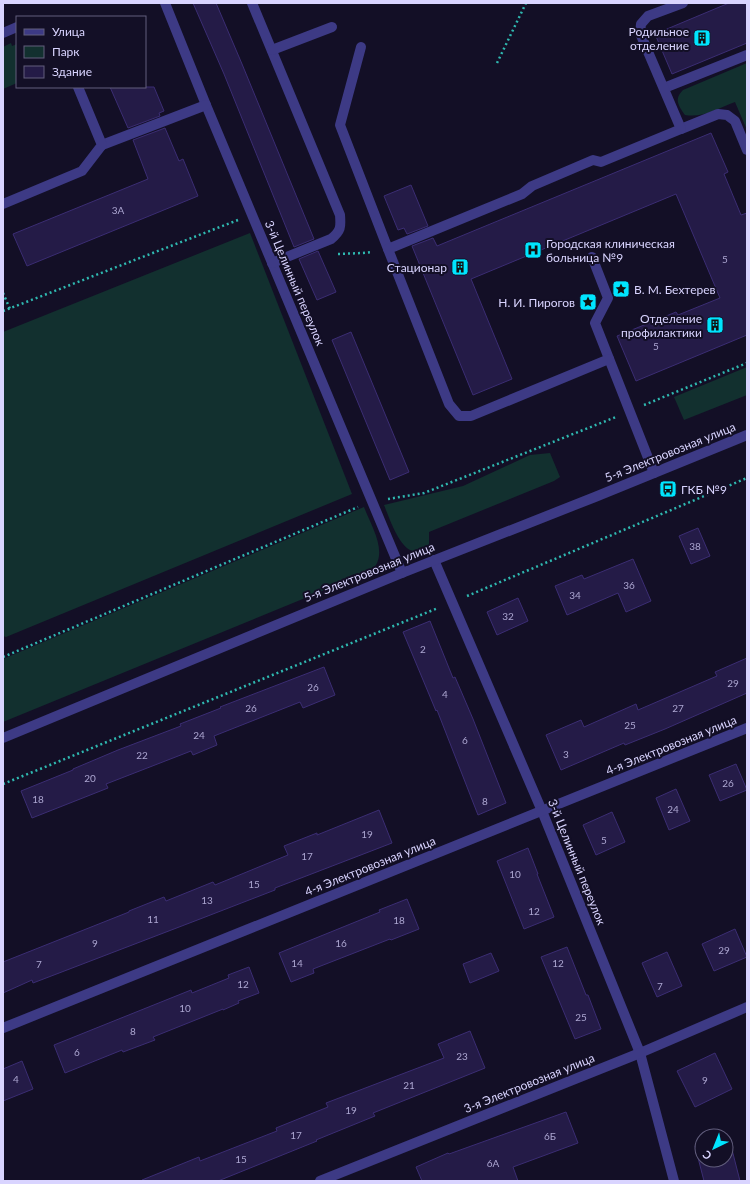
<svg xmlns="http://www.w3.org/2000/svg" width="750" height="1184" font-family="Lato,sans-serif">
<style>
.green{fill:#12302f}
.building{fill:#241b47;stroke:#3b2d73}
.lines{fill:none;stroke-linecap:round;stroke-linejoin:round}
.path{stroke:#2fb8b0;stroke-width:2.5;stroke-dasharray:2 3;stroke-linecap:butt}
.minor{stroke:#3d3a85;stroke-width:10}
.labels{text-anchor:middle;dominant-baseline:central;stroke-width:4;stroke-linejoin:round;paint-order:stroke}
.number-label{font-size:10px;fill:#aca6d1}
.poi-label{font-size:12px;fill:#d9d4ff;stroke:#130f26;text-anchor:end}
.street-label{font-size:12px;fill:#d9d4ff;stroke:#130f26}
</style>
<rect width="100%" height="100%" fill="#130f26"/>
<!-- green -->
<g class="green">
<polygon points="11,43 12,46 17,44 17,83 3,89 3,47"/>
<path d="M 747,63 L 747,130 L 735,102 C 719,108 703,118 685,115 C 678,105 674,99 683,90 Z"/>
<polygon points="250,233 352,494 6,637 3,636 3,332"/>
<polygon points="747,367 747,395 684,420 674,397"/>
<path d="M 550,453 L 560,477 L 554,481 L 429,532 L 429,549 C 424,550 418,552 413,551 C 399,548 389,517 384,505 L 463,486 L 530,455 Z"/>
<path d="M 364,507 C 371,526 390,554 371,571 L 3,722 L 3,659 Z"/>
</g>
<!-- building -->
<g class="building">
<polygon points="193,3 216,3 242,64 314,239 294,247 224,74"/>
<polygon points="729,3 747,3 747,43 672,74 655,34"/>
<polygon points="110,87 154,87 164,111 159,113 160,116 128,128"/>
<polygon points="165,128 179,161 183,159 198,196 27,266 13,234 148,179 133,140"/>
<polygon points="711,133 728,172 724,174 741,215 747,213 747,335 636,381 617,336 676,312 678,315 720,298 676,194 471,279 512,379 473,395 412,246 433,238 437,246"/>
<polygon points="411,185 428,226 407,234 404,228 398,230 384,196"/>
<polygon points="318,251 336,292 317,300 299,259"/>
<polygon points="351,332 409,472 390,480 332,340"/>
<polygon points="698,528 710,556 691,564 679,536"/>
<polygon points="633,559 651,601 626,612 618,593 567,615 555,586 582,575 584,579"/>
<polygon points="518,598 528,621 497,635 487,612"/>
<polygon points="430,621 453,678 455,677 473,719 506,803 478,815 437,710 436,711 403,632"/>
<polygon points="747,658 747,693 665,729 625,745 624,743 561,770 546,735 581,720 584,727 636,704 638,710 717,676 715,672"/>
<polygon points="324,667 335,695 303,708 300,702 214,736 217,745 193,755 191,751 106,784 108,788 32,818 21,791 73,770 73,769 118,750 181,726 180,724 221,708 220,707"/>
<polygon points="736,764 747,790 720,801 709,775"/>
<polygon points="676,789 690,821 669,830 656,798"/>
<polygon points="379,810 392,843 275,888 275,890 200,919 33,983 32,980 3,993 3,962 129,912 129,911 164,897 166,901 213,882 215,885 288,855 284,846 317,833 317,835"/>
<polygon points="612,812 625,842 596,855 583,825"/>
<polygon points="528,848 538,874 537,874 554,917 524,929 497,861"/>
<polygon points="407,899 419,929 391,940 390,939 313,969 314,973 291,982 279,953 380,912 379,910"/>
<polygon points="735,929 747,957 714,971 702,944"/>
<polygon points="567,947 586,995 588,995 601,1029 575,1039 541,957"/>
<polygon points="667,952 682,986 657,997 642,963"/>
<polygon points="491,953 499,971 470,983 463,964"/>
<polygon points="249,967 259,993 238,1001 239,1003 223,1010 223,1009 153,1037 155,1040 123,1052 122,1050 65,1073 54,1045 191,990 192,993 229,978 228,975"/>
<polygon points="470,1031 485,1068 373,1113 375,1116 316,1140 317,1141 218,1181 142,1181 142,1180 199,1157 200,1161 277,1131 276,1128 328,1107 326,1103 444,1058 438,1044"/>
<polygon points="715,1053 732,1089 695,1107 677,1071"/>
<polygon points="22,1061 33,1089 3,1101 3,1069"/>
<polygon points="566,1112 578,1143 513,1167 518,1181 422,1181 416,1167 448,1153 449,1154"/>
<polygon points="726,1138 729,1138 740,1181 704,1181 695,1146 702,1144 702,1160 726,1160"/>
</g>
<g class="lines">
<!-- path -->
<g class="path">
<polyline points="497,63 526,3"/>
<polyline points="338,254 363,253 372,252"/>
<polyline points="3,293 10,309"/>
<polyline points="3,311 238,220"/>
<polyline points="644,405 747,363"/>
<polyline points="388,499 424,493 616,417"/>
<polyline points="467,596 747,478"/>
<polyline points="3,657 358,507"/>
<polyline points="3,784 438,608"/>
</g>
<!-- minor -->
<g class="minor">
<polyline points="165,3 206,105 402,573"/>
<path d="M 252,3 L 340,215 C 341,227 341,231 331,239 L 272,263"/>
<polyline points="3,33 17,27"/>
<polyline points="361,47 340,125 388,249"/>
<polyline points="272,50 332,27"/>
<polyline points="664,88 747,55"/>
<polyline points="681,129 718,114 727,115 735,121 747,150"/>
<polyline points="102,145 206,105"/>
<polyline points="3,204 82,171 102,145 78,87"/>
<polyline points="592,257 608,298 595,323 654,473"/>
<polyline points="609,359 471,416 459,416 449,404 388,249 522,194 532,186 593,160 601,162 681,129 640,33 641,24 648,16 683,3"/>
<polyline points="434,560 542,811 640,1053 674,1181"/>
<polyline points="3,738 402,573 595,497 747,435"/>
<polyline points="3,1028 747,728"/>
<polyline points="320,1181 640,1053 747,1007"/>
</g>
</g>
<!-- icons -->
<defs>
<g id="building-square" transform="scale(0.9)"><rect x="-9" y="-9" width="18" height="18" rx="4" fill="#00e5ff" stroke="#130f26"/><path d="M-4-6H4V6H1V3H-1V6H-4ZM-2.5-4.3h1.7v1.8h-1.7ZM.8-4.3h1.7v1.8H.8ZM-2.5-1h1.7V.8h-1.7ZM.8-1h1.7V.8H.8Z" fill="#111"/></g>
<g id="hospital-square" transform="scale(0.9)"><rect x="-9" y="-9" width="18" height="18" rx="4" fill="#00e5ff" stroke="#130f26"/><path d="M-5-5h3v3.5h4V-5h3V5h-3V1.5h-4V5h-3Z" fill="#111"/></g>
<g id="sight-square" transform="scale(0.9)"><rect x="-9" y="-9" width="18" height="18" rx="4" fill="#00e5ff" stroke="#130f26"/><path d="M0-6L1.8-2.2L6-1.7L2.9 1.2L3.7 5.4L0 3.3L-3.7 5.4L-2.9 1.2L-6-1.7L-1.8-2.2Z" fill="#111"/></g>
<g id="bus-square" transform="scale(0.9)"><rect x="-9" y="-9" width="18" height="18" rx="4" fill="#00e5ff" stroke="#130f26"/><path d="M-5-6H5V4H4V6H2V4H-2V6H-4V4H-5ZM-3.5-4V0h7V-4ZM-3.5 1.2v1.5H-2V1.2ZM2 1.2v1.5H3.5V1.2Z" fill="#111"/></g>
</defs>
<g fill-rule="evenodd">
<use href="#building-square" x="702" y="38"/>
<use href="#hospital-square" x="533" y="250"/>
<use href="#building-square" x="460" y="267"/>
<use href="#sight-square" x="621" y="289"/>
<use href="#sight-square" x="588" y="302"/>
<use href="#building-square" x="715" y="325"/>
<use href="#bus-square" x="668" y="489"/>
</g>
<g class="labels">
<!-- number labels -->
<g class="number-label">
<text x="118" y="210">3А</text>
<text x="725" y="259">5</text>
<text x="656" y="346">5</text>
<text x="695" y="546">38</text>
<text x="629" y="585">36</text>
<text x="575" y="595">34</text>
<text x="508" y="616">32</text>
<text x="423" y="649">2</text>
<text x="733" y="683">29</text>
<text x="313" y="687">26</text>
<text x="445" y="694">4</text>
<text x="251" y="708">26</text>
<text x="678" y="708">27</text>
<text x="630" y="725">25</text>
<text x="199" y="735">24</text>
<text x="465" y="740">6</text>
<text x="566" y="754">3</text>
<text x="142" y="755">22</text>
<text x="90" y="778">20</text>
<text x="728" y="783">26</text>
<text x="38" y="799">18</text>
<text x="485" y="801">8</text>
<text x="673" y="809">24</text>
<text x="367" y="834">19</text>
<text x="604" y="840">5</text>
<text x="307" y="856">17</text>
<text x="515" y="874">10</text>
<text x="254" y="884">15</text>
<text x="207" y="900">13</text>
<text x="534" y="911">12</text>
<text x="153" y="919">11</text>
<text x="399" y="920">18</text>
<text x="95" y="943">9</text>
<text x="341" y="943">16</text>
<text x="724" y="950">29</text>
<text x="297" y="963">14</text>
<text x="558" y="963">12</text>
<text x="39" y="964">7</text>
<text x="243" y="984">12</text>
<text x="660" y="986">7</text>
<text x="185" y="1008">10</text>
<text x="581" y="1017">25</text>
<text x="133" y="1031">8</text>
<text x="77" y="1052">6</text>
<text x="462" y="1056">23</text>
<text x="16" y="1079">4</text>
<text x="705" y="1080">9</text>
<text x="409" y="1085">21</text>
<text x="351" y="1110">19</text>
<text x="296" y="1135">17</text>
<text x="550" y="1136">6Б</text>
<text x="241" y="1159">15</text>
<text x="493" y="1163">6А</text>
</g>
<!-- poi labels -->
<g class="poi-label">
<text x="689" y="31">Родильное<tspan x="689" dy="14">отделение</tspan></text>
<text x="546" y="243" text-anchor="start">Городская клиническая<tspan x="546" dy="14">больница №9</tspan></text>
<text x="447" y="267">Стационар</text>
<text x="634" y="289" text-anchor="start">В. М. Бехтерев</text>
<text x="575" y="302">Н. И. Пирогов</text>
<text x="702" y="318">Отделение<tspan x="702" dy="14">профилактики</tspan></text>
<text x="681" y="489" text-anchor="start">ГКБ №9</text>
</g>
<!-- street labels -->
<g class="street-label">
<text transform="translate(295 283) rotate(67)">3-й Целинный переулок</text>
<text transform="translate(670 452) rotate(-22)">5-я Электровозная улица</text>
<text transform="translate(369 572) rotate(-22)">5-я Электровозная улица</text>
<text transform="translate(671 745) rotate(-22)">4-я Электровозная улица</text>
<text transform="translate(577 862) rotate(68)">3-й Целинный переулок</text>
<text transform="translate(370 866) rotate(-22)">4-я Электровозная улица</text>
<text transform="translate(529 1083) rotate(-22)">3-я Электровозная улица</text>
</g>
</g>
<!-- border -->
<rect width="750" height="1184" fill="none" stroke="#d9d4ff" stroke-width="8"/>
<!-- legend -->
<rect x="16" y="16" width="130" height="72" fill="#130f26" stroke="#625e7d"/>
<rect x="24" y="29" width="20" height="6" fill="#3d3a85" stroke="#625e7d"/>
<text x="52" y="36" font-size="12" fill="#d9d4ff">Улица</text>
<rect x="24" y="46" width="20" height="12" fill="#12302f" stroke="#625e7d"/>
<text x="52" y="56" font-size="12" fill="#d9d4ff">Парк</text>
<rect x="24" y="66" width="20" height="12" fill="#241b47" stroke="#625e7d"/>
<text x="52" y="76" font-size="12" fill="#d9d4ff">Здание</text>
<!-- north arrow -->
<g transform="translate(714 1148) rotate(223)"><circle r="19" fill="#130f26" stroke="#625e7d"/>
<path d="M0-3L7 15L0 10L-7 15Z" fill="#00e5ff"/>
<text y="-6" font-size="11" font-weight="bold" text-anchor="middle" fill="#d9d4ff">С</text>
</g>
</svg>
